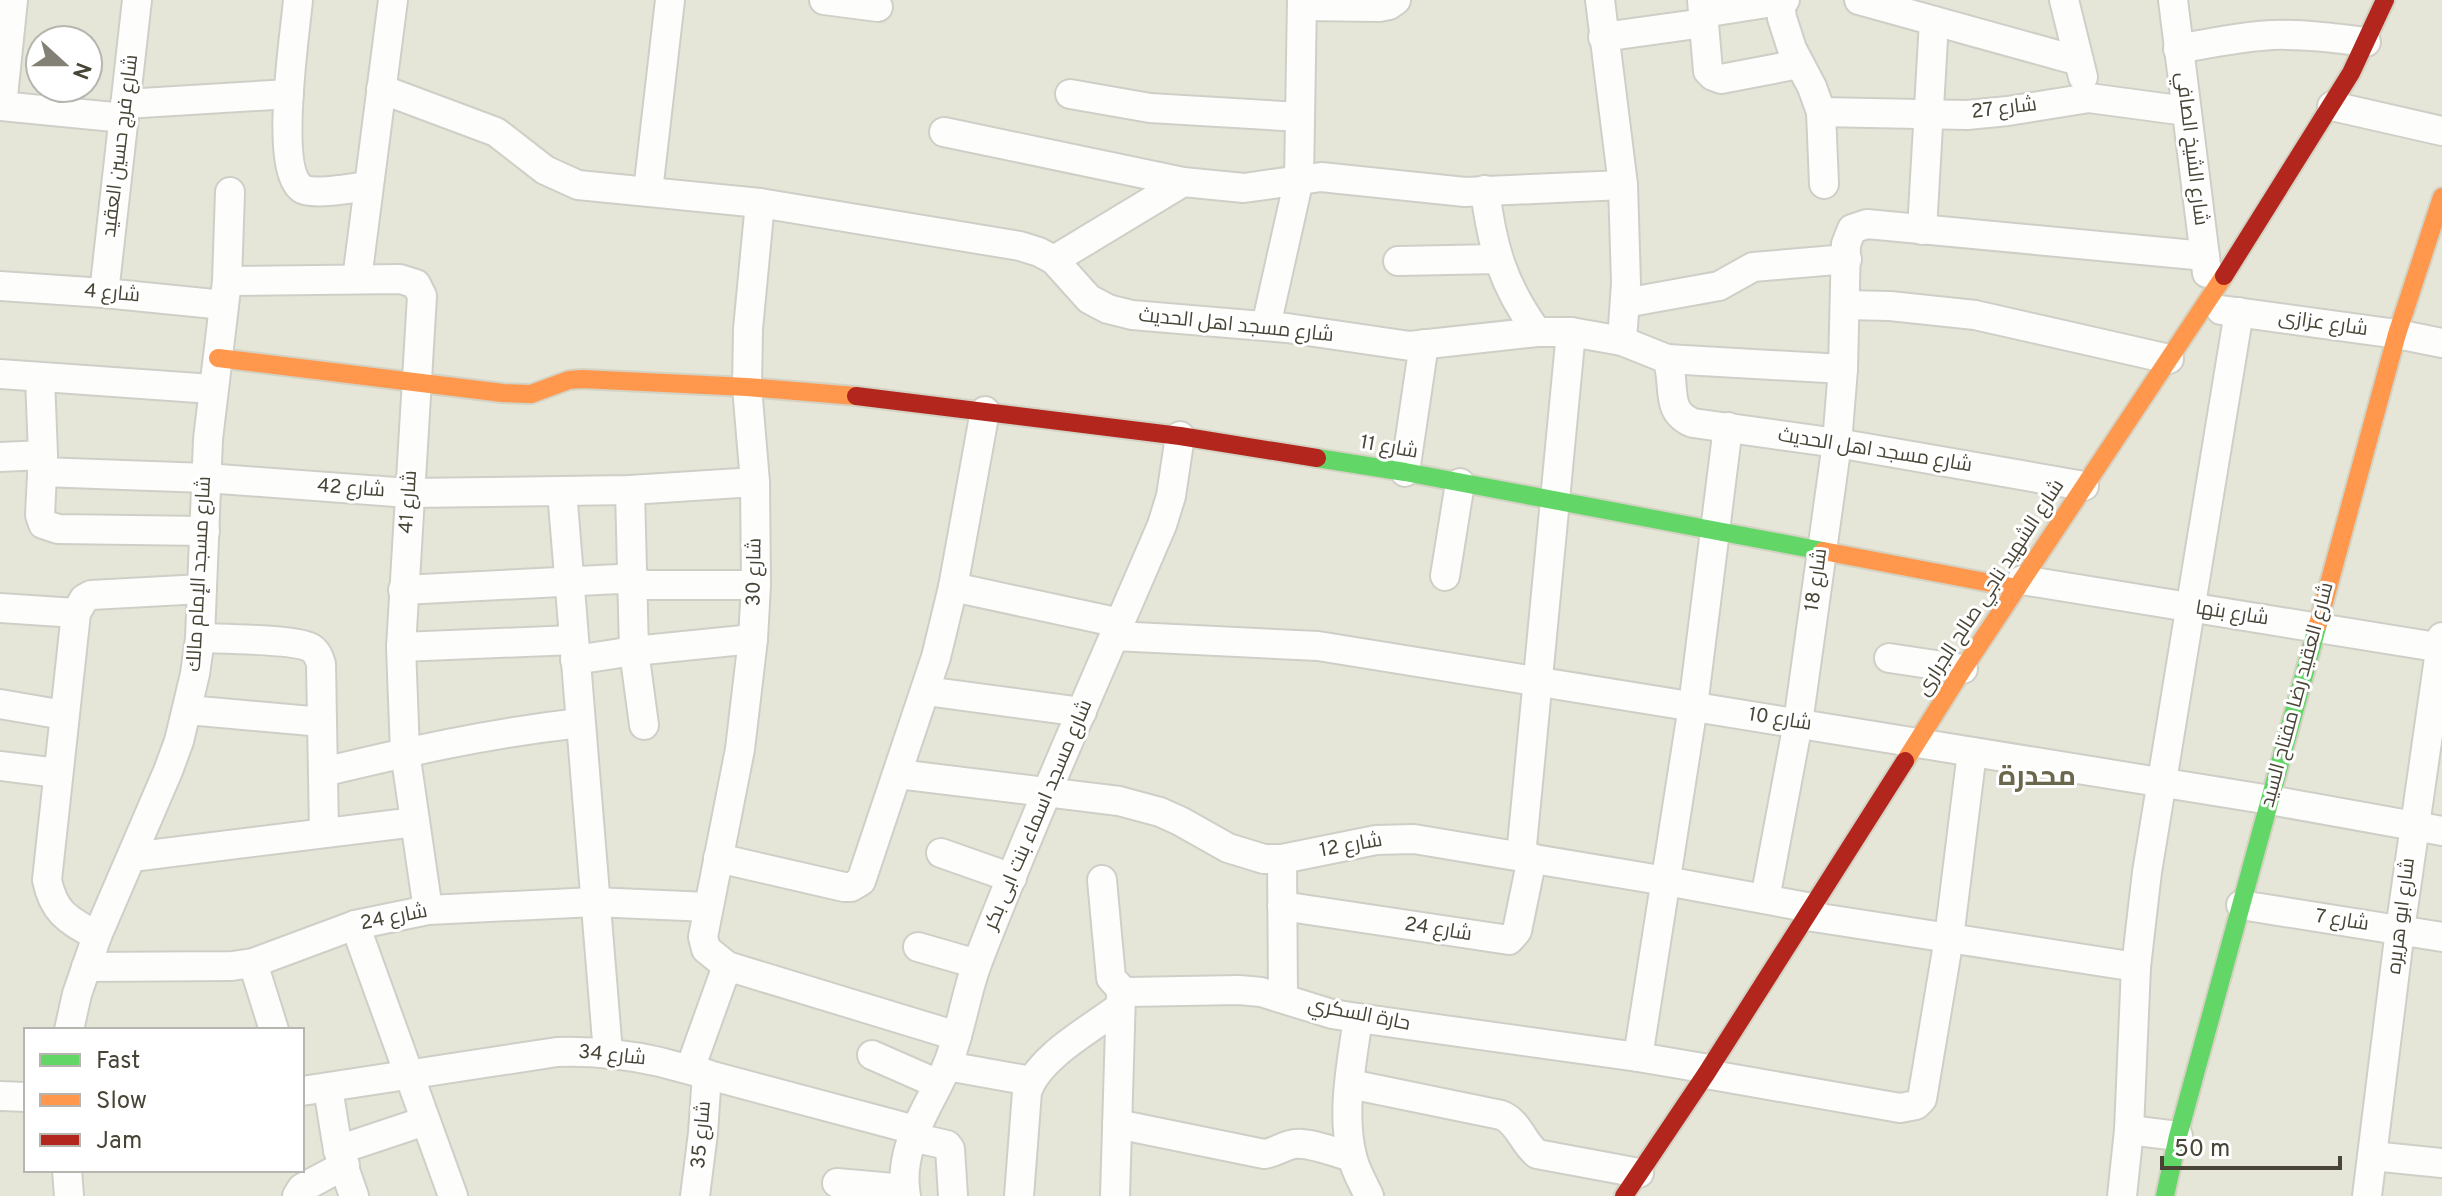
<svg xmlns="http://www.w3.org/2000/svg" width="2442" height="1196" font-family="Overpass,Cairo,sans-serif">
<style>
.residential{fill:#e5e5d8;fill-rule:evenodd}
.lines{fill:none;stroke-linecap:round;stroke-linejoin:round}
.street-casing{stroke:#cfcfc8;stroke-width:32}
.fast-casing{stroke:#d3d2c3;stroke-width:22}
.slow-casing{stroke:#d3d2c3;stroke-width:22}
.jam-casing{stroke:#d3d2c3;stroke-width:22}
.street{stroke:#fdfdfc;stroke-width:28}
.fast{stroke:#63d668;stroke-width:18}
.slow{stroke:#ff974d;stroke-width:18}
.jam{stroke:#b3261e;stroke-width:18}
.labels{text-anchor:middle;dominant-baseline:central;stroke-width:6;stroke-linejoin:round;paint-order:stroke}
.street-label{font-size:20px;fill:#484536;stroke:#fff}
.district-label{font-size:28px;font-weight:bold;fill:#6b674d;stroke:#fff}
</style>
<rect width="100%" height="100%" fill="#f1f1eb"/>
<!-- residential -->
<path class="residential" d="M 0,0 L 2442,0 L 2442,1196 L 0,1196 ZM 40,40 L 88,40 L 88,88 L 40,88 ZM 26,1030 L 302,1030 L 302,1170 L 26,1170 Z"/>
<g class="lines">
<!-- street casing -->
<g class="street-casing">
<g id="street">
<path d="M 298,0 C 295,36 274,165 301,188 C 310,196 354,188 368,186"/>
<polyline points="824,0 878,7"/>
<polyline points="1600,0 1623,185 1626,283 1622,341"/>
<polyline points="1702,0 1708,71 1713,76 1721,79 1799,64"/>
<polyline points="1859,0 2079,61"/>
<polyline points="2064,0 2083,77"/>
<polyline points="2173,0 2207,273"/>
<polyline points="1780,2 1782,18 1792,49 1812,87 1821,112 1824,184"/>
<polyline points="1302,6 1379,7 1389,5 1396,0"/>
<polyline points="1703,13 1785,0"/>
<polyline points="1603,37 1704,23"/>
<path d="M 2178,49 C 2209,43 2240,37 2272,35 C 2304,34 2335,38 2366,42"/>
<path d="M 381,89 L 496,132 L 545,170 L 578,185 L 760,203 L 1020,246 L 1039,252 L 1054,260 L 1089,299 L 1108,309 L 1132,315 L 1287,328 L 1410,346 L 1537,332 L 1571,332 L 1622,341 L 1667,359 C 1677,384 1663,411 1693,423 L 1837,443 L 2084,486"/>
<polyline points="1070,94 1150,108 1300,117"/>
<polyline points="125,104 289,94"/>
<polyline points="0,106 124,118"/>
<polyline points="2,106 13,0"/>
<polyline points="2332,106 2442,131"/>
<polyline points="1821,112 1967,115 2008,111 2089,98 2186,111"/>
<polyline points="944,132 1183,182 1244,188 1321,177 1465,192 1623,185"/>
<path d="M 1485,190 C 1492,247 1503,285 1537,332"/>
<polyline points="648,191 670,0"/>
<polyline points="760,203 748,329 747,387 755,482 756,585 753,639 740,749 703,937 706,949 727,966 957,1036"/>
<polyline points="1922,230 1934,21"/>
<polyline points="1054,260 1183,182"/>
<polyline points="1398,261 1498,259"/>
<polyline points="357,279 393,0"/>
<polyline points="227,281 400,279 416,284 422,296 401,647 405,752 428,910"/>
<polyline points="0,286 104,293 224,305"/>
<polyline points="104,293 137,0"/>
<polyline points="1625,303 1719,286 1753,267 1847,259"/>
<polyline points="1845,305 1890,306 1975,315 2169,359"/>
<polyline points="2221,310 2397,334 2442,343"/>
<polyline points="1266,326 1299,179 1302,0"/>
<polyline points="1667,359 1843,369"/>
<polyline points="0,374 212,389"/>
<polyline points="40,378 43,455 40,515 43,524 58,529 205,531"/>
<polyline points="0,457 43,455"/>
<polyline points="42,472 206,478 409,493 630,490 755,482"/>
<polyline points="1405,472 1424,344"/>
<polyline points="630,490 634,651 644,725"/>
<polyline points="562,491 608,1053"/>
<polyline points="1445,576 1460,483"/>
<polyline points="2022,580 2442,648"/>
<polyline points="953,587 1120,623"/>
<polyline points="403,590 618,579 647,585 756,585"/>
<polyline points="0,608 76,613"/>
<polyline points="1114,636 1318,646 2270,800 2442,831"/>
<path d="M 200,638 C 222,639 296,639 311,648 C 317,652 319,657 321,664 L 324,833"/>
<polyline points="401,647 573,640"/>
<polyline points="1889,658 1963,669"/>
<polyline points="575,660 634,651 753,639"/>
<polyline points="926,691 1082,712"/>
<polyline points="0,704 64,715"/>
<polyline points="188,710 322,722"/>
<polyline points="0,766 58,773"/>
<path d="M 323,772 C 410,751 490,733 580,723"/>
<polyline points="898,774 1119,801 1160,812 1180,821 1228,848 1264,859 1282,859 1376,840 1414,839 1666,881 1812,908"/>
<polyline points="941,853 1012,878"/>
<polyline points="1521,856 1571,332"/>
<polyline points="132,857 415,822"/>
<polyline points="718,858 844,887 851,887 861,881 936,657 953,587 985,411"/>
<polyline points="1282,859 1283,998"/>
<polyline points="1102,880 1111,978 1121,989 1128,992 1239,990 1261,992 1332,1014 1358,1018 1638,1057 1709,1069"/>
<polyline points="1765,899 1798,723 1837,443 1843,369 1846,244 1852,229 1867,224 2205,256"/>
<polyline points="2241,905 2442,937"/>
<polyline points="1282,906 1509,940 1517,931 1532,858"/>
<polyline points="1807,916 2136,967"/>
<polyline points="355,925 453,1196"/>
<path d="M 97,936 C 69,920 54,914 47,880 L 76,613 L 84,599 L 91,595 L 202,589"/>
<polyline points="918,947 977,964"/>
<polyline points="253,963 274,1030"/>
<polyline points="86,967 232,966 253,963 355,925 428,910 594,902 708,907"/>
<path d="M 1358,1018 C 1352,1062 1341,1112 1352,1156 C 1355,1170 1363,1183 1369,1196"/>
<polyline points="69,1030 77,994 97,936 168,771 179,741 195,674 200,638 208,439 227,281 230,192"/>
<polyline points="872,1055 938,1084"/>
<polyline points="1638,1057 1693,706 1728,427"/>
<polyline points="947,1066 1031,1081"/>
<polyline points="690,1069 727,966"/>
<polyline points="1706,1074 1900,1108 1916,1105 1922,1099 1949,938 1972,752"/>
<path d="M 1350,1084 L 1501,1115 C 1518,1121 1523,1143 1537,1154 L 1639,1173"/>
<polyline points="328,1088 338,1150 354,1196"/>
<path d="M 302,1091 L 557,1052 C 592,1051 625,1054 660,1062 L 915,1130"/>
<polyline points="0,1096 26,1097"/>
<path d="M 1117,1124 L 1264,1154 C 1275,1153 1284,1145 1295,1144 C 1309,1142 1337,1153 1352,1157"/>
<polyline points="2129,1130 2178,1136"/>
<polyline points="912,1137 947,1145 950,1149 953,1196"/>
<polyline points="338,1150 425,1121"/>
<polyline points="2372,1156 2442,1163"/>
<polyline points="67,1170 69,1196"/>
<polyline points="837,1183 905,1189"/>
<polyline points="297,1196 302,1188 345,1165"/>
<polyline points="695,1196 703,1133 707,1074"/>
<path d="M 906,1196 C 897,1147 929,1108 947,1066 C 961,1032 965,995 978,961 C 1035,814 1100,670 1162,525 L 1171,496 L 1180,436"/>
<path d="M 1019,1196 L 1027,1092 C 1038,1057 1091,1029 1120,1007"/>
<polyline points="1115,1196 1121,994"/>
<polyline points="2122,1196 2129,1130 2136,967 2147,872 2239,312"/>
<polyline points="2367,1196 2400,930 2442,637"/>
</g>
</g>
<!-- fast casing -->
<g class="fast-casing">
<g id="fast">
<polyline points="1317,458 1405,472 1823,551"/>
<polyline points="2165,1196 2178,1136 2318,624"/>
</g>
</g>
<!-- slow casing -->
<g class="slow-casing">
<g id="slow">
<polyline points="218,358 503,393 531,394 569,380 582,379 747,387 856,396"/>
<polyline points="1823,551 2017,588"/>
<polyline points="2318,624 2397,334 2442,197"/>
<polyline points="1905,761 1963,669 2224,276"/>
</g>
</g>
<!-- jam casing -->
<g class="jam-casing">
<g id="jam">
<polyline points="2224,276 2351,73 2385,0"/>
<polyline points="856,396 1180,436 1317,458"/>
<polyline points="1624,1196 1706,1074 1905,761"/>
</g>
</g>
<!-- street -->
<use href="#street" class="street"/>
<!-- fast -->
<use href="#fast" class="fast"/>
<!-- slow -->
<use href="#slow" class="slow"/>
<!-- jam -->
<use href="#jam" class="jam"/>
</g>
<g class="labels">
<!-- street labels -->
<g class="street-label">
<text transform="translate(2004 109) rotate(-7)">شارع 27</text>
<text transform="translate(121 146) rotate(-83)">شارع فرج حسين العقيد</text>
<text transform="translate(2191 149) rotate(83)">شارع الشيخ الصافي</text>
<text transform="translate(112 294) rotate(5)">شارع 4</text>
<text transform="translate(2323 324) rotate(8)">شارع عزازى</text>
<text transform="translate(1236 326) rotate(6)">شارع مسجد اهل الحديث</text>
<text transform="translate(1389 448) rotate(10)">شارع 11</text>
<text transform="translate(1875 451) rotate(9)">شارع مسجد اهل الحديث</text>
<text transform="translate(351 489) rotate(4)">شارع 42</text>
<text transform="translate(409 502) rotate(-86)">شارع 41</text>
<text transform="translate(755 572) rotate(-89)">شارع 30</text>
<text transform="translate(200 574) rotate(-87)">شارع مسجد الإمام مالك</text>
<text transform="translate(1817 580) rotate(-82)">شارع 18</text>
<text transform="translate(1991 588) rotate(-57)">شارع الشهيد ناجي صالح الجرارى</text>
<text transform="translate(2232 614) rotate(9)">شارع بنها</text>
<text transform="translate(2298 695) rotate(-75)">شارع العقيد رضا مفتاح السيد</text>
<text transform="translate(1780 720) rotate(9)">شارع 10</text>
<text transform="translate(1039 815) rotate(-67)">شارع مسجد اسماء بنت ابى بكر</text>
<text transform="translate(1351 846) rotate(-10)">شارع 12</text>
<text transform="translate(2402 916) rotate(-83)">شارع ابو هريره</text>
<text transform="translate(394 918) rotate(-11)">شارع 24</text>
<text transform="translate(2342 921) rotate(9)">شارع 7</text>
<text transform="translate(1438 930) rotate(9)">شارع 24</text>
<text transform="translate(1359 1015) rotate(11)">حارة السكري</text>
<text transform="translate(612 1056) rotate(6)">شارع 34</text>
<text transform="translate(702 1135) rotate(-85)">شارع 35</text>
</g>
<!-- district labels -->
<g class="district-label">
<text x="2037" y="778">محدرة</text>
</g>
</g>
<!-- legend -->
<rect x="24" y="1028" width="280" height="144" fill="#ffffff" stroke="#b6b5af" stroke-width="2"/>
<rect x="40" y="1054" width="40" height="12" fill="#63d668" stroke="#b6b5af" stroke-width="2"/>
<text x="96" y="1068" font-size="24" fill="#484536">Fast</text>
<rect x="40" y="1094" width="40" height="12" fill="#ff974d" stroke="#b6b5af" stroke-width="2"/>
<text x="96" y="1108" font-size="24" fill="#484536">Slow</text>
<rect x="40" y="1134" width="40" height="12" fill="#b3261e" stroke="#b6b5af" stroke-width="2"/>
<text x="96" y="1148" font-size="24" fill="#484536">Jam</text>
<!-- north arrow -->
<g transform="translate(64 64) rotate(111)"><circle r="38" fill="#ffffff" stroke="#b6b5af" stroke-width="2"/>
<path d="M0-6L14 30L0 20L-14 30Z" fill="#838175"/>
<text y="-12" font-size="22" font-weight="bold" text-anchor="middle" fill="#484536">N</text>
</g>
<!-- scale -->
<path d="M2162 1156v12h178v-12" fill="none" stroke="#484536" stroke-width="4"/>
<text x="2174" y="1156" font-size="24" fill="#484536" stroke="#ffffff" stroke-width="6" paint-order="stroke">50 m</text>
</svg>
